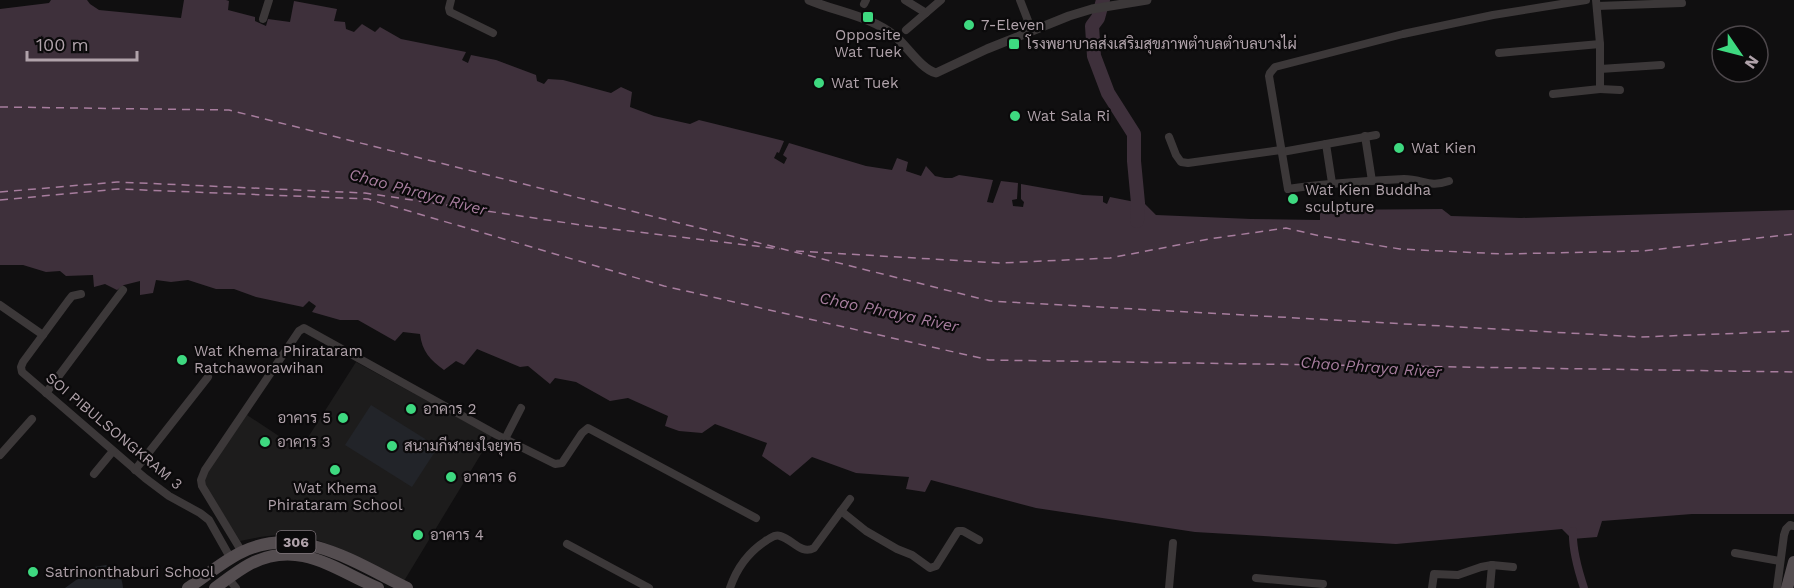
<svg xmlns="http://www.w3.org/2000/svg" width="1794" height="588" font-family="'Work Sans',Sarabun,sans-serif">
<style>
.built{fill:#1d1c1c}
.green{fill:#222429}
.water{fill:#3e303b}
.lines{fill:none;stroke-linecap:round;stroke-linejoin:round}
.canal{stroke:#3e303b;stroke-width:8}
.river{stroke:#3e303b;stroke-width:14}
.ferry{stroke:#a77d9e;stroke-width:1.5;stroke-dasharray:8 6;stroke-linecap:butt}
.minor{stroke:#3c3839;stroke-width:8}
.tertiary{stroke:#3c3839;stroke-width:9}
.primary{stroke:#544d50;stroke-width:12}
.poi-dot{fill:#3ed980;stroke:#0b0a0b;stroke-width:2}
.labels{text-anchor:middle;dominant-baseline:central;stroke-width:4.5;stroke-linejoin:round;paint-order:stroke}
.shield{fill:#0b0a0b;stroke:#7e747a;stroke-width:1.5}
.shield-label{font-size:14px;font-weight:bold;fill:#b0a2aa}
.poi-label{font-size:15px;fill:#b0a2aa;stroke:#0b0a0b;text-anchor:start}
.street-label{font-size:15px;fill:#b0a2aa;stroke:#0b0a0b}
.water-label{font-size:16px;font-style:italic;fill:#a77d9e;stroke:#0b0a0b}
</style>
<rect width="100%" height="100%" fill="#100f10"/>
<!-- built -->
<polygon class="built" points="356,362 492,436 404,581 333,546 312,538 285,534 260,537 240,541 206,487 204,481 207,471 247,415 300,450"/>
<!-- green -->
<g class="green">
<polygon points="371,405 438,447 412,487 345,445"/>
<path d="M 106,565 C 118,569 122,576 123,588 L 65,588 L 94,567 Z"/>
</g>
<!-- water -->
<path class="water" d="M 51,0 L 87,0 L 90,4 L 99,10 L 181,18 L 184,0 L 226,0 L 229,1 L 228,10 L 255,17 L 255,21 L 266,26 L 268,19 L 290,22 L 294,1 L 337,9 L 334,21 L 345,22 L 346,29 L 354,32 L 362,24 L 375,32 L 380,27 L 401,39 L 466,52 L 462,60 L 468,63 L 471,55 L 496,60 L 536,75 L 537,81 L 544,84 L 548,79 L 563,80 L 611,93 L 621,87 L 632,92 L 630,107 L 654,116 L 690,124 L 699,120 L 784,141 L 779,153 L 777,152 L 774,158 L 784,164 L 787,158 L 783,155 L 789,143 L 866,166 L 892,170 L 897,158 L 908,162 L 906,171 L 921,176 L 926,166 L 935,176 L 945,178 L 952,178 L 959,175 L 993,180 L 987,202 L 993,203 L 1001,181 L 1018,183 L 1017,199 L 1012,200 L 1013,206 L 1023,207 L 1024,202 L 1021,199 L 1021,184 L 1083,195 L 1103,196 L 1103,202 L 1107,204 L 1110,197 L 1145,204 L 1156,215 L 1251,219 L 1320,220 L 1320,210 L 1442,209 L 1451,216 L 1521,218 L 1794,210 L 1794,514 L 1692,514 L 1602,521 L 1597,537 L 1572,539 L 1562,529 L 1396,544 L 1195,532 L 1036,508 L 931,480 L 925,492 L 906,489 L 909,477 L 856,473 L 812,457 L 790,476 L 762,456 L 767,443 L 715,424 L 702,433 L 679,431 L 665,426 L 668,416 L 628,398 L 610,401 L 576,382 L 555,378 L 550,384 L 528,366 L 520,367 L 477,349 L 464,365 L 456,361 L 444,370 C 430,360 422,351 420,334 L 403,332 L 395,341 L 358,320 L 340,320 L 312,312 L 316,306 L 309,301 L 303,307 L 256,297 L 234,289 L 216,289 L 188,280 L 171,282 L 156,280 L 153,293 L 140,295 L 140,281 L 124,285 L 117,290 L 105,284 L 94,287 L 93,275 L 66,276 L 60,271 L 46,272 L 23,265 L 0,265 L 0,9 L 49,3 Z"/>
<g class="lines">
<!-- canal -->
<path class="canal" d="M 1573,531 C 1572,550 1578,570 1584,588"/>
<!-- river -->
<polyline class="river" points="1103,0 1098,18 1092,26 1094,56 1108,93 1134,134 1134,161 1138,203 1137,221"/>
<!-- ferry -->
<g class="ferry">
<polyline points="0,107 229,110 990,301 1641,337 1794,331"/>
<polyline points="0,192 117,182 365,193 588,226 780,249"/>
<polyline points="0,200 118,189 368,199 664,286 989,360 1794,372"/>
<polyline points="796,251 1000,263 1110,258 1209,239 1286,228 1320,236 1400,249 1503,254 1642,251 1794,234"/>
</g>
<!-- minor -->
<g class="minor">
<polyline points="451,0 449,8 450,12 493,33"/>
<polyline points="905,0 926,13"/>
<polyline points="1020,0 1032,31"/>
<polyline points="864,4 866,0"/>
<polyline points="1597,6 1682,3"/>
<polyline points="263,19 269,0"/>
<polyline points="906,30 941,0"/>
<polyline points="1499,53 1600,44"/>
<polyline points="1600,69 1661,65"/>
<polyline points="1600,89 1620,90"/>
<polyline points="1553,94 1600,89 1600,44 1596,0"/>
<polyline points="1365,136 1372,181"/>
<polyline points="1169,137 1176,155 1181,162 1188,163 1281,150"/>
<polyline points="1326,144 1332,183"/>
<polyline points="1282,152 1376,135"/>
<path d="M 1449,181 C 1429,188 1423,179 1404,179 C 1365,181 1327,183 1288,189 L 1269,76 L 1270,73 L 1275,67 L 1403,34 L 1493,15 L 1586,0"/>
<polyline points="81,294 72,296 68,301 23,362 21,367 22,372 145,478 169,496 200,513 209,520 231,559"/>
<polyline points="0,305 43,335"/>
<polyline points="46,393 123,290"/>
<polyline points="505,439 521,408"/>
<polyline points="0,455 32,419"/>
<polyline points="135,470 208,377"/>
<polyline points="94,474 113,451"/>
<polyline points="841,511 866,531 897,549 912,555 930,568 936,566 958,531 963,531 979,540"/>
<polyline points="567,544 649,588"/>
<polyline points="242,552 202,486 201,480 205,470 299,331 304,328 497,435 555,464 562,463 582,433 588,428 756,518"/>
<polyline points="1735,553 1780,561"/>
<polyline points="228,578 236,588"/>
<polyline points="1256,578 1323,584"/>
<path d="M 730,588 C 737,567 748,552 767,540 C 771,538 775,534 780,536 C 792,539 801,555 814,548 L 850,499"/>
<polyline points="1169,588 1173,543"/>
<polyline points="1432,588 1434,574 1458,575 1481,567 1492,565 1513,567"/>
<polyline points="1490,588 1492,565"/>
<polyline points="1777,588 1784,535 1786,529 1790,525 1794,526"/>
</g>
<!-- tertiary -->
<path class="tertiary" d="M 809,0 C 837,12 871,16 895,36 C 907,46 921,69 936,73 L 987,49 L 1069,16 L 1092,9 L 1147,0"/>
<!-- primary -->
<g class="primary">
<path d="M 188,588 C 206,576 223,561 242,552 C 300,524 356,563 407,588"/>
<path d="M 215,588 C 226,580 237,571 250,564 C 299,539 334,569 378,588"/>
<polyline points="1787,588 1794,562"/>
</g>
</g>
<!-- markers -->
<g class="poi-dot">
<rect x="862" y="11" width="12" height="12" rx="3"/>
<circle cx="969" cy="25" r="6"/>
<rect x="1008" y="38" width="12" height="12" rx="3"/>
<circle cx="819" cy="83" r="6"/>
<circle cx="1015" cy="116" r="6"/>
<circle cx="1399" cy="148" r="6"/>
<circle cx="1293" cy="199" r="6"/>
<circle cx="182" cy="360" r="6"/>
<circle cx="411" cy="409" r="6"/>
<circle cx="343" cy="418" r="6"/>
<circle cx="265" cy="442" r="6"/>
<circle cx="392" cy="446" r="6"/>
<circle cx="335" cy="470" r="6"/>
<circle cx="451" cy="477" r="6"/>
<circle cx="418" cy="535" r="6"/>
<circle cx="33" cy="572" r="6"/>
</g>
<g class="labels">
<!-- shield labels -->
<rect class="shield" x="276.5" y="531" width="39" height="22" rx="4.5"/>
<g class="shield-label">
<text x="296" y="542">306</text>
</g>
<!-- poi labels -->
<g class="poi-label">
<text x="981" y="25">7-Eleven</text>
<text x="868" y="35" text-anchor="middle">Opposite<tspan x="868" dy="17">Wat Tuek</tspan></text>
<text x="1026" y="44">โรงพยาบาลส่งเสริมสุขภาพตำบลตำบลบางไผ่</text>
<text x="831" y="83">Wat Tuek</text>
<text x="1027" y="116">Wat Sala Ri</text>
<text x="1411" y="148">Wat Kien</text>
<text x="1305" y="190">Wat Kien Buddha<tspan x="1305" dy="17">sculpture</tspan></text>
<text x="194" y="351">Wat Khema Phirataram<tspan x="194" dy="17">Ratchaworawihan</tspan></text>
<text x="423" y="409">อาคาร 2</text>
<text x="331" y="418" text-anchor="end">อาคาร 5</text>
<text x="277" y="442">อาคาร 3</text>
<text x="404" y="446">สนามกีฬายงใจยุทธ</text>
<text x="463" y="477">อาคาร 6</text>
<text x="335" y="488" text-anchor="middle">Wat Khema<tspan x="335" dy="17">Phirataram School</tspan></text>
<text x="430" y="535">อาคาร 4</text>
<text x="45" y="572">Satrinonthaburi School</text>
</g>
<!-- street labels -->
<g class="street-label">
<text transform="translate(114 431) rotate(40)">SOI PIBULSONGKRAM 3</text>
</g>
<!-- water labels -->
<g class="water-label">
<text transform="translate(418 192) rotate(15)">Chao Phraya River</text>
<text transform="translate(889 312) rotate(12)">Chao Phraya River</text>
<text transform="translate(1371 367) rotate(4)">Chao Phraya River</text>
</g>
</g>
<!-- north arrow -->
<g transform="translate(1740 54) rotate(125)"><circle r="28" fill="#0b0a0b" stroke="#4d474b" stroke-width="1.5"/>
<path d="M0-4.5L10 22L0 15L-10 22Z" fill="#3ed980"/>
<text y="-9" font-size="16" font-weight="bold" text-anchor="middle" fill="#b0a2aa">N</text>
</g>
<!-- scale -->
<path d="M27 51v9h110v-9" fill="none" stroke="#b0a2aa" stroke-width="3"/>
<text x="36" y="51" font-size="18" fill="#b0a2aa" stroke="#0b0a0b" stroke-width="4.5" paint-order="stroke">100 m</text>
</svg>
